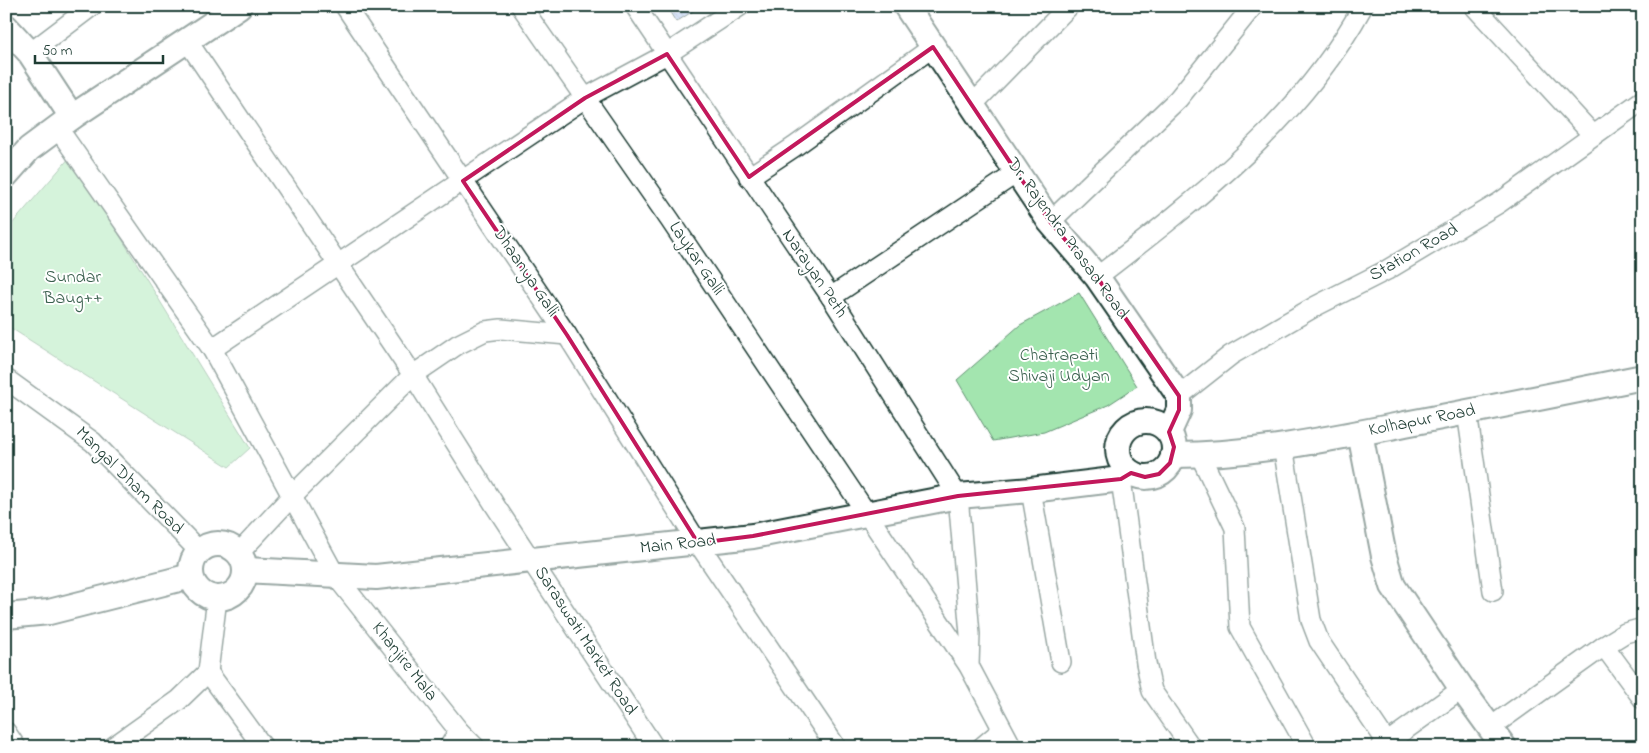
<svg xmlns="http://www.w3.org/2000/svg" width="1649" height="753" font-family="'Indie Flower',sans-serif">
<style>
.green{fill:#a3e5af;stroke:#619172}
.building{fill:url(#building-back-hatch);stroke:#1f3d34}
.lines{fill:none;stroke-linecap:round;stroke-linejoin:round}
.minor-casing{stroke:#1f3d34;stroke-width:22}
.major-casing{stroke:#1f3d34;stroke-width:28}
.minor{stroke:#fff;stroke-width:19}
.major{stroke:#fff;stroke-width:24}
.marked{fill:none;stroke:#c2185b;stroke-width:4;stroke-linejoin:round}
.labels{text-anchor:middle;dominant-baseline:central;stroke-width:4;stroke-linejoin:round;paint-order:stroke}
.street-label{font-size:18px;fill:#1f3d34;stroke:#fff}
.park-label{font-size:18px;fill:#395f4d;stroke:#fff}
</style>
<defs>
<pattern id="building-back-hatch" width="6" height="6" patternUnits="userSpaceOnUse" patternTransform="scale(1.25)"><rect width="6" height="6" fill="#a5bfec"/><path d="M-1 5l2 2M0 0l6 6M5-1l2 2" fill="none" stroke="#869cc0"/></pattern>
</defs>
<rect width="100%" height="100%" fill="#fff"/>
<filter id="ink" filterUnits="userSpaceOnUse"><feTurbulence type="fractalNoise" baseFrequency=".02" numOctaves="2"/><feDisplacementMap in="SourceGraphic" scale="10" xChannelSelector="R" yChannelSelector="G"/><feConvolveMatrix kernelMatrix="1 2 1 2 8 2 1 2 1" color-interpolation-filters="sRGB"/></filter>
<g filter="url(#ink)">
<!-- green -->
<g class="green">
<polygon points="71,156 250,448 229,467 6,325 6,231"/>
<polygon points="1079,293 1137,386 1108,405 1044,432 993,441 957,380 1020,325"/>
</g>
<!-- building -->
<polygon class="building" points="666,6 701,6 676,22"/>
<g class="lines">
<!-- minor casing -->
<g class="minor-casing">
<g id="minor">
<polyline points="345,6 567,335 698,543 836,747"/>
<polyline points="521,6 670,220 969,666 1012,747"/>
<polyline points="635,6 831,297 958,496 970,634 969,666"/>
<polyline points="1474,6 1593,135"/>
<polyline points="188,42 413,375 496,507 654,747"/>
<polyline points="30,53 92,6"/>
<polyline points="972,105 1069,6"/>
<polyline points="57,127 212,349 335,575 459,731 475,747"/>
<polyline points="749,177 794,147 933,47"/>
<polyline points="1050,222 1178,99 1253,6"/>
<path d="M 1097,277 C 1198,199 1301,120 1363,6"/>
<polyline points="831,297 1018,172"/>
<polyline points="212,349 585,98 667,54 740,6"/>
<polyline points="6,379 93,442 199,551"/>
<polyline points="1179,396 1231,355 1316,306 1387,270 1499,203 1643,100"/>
<polyline points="1467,412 1493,591"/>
<polyline points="1283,446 1311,620 1319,641 1390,747"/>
<polyline points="1200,455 1235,528 1240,627 1307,747"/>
<polyline points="1121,479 1146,663 1152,691 1191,747"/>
<polyline points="1031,490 1061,662"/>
<polyline points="239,553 292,496 413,375 457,345 485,331 501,329 567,335"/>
<polyline points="1604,646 1643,699"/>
<polyline points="208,672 263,747"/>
<polyline points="1491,727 1604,646 1625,633 1643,628"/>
<polyline points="6,732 16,747"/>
<polyline points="113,747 179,700 208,672 217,598"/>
<polyline points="449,747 459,731"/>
<polyline points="982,747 1001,731"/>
<polyline points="1381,747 1462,689"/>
</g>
</g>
<!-- major casing -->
<g class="major-casing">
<g id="major">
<polyline points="906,6 1050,222 1097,277 1179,396 1179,410 1169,432"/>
<polyline points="6,27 30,53 72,117 239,6"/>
<polyline points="6,175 29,149 72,117"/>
<circle cx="1146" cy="449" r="28"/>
<polyline points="1360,433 1384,556 1393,586 1462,689 1504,747"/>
<path d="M 1173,455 C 1251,455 1329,439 1405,424 C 1485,409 1564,393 1643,377"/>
<circle cx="218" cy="571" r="27"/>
<polyline points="246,570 376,577 753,536 958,496 1031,490 1121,479 1131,473"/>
<polyline points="6,616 49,612 191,576"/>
</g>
</g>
<!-- minor -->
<use href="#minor" class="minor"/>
<!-- major -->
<use href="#major" class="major"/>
</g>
</g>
<!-- marked area -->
<path d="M0 0H1649V753H0ZM 933,47 L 1050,222 L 1097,277 L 1179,396 L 1179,410 L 1169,432 L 1174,447 L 1170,463 L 1159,474 L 1145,477 L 1131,473 L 1121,479 L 958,496 L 753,536 L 698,543 L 567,335 L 463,181 L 585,98 L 667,54 L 749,177 Z" fill="#fff" fill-opacity=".55" fill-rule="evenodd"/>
<path class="marked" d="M 933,47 L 1050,222 L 1097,277 L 1179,396 L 1179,410 L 1169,432 L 1174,447 L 1170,463 L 1159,474 L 1145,477 L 1131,473 L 1121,479 L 958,496 L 753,536 L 698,543 L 567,335 L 463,181 L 585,98 L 667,54 L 749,177 Z"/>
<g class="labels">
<!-- street labels -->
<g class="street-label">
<text transform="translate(1067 239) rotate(54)">Dr. Rajendra Prasad Road</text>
<text transform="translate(1414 253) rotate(-30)">Station Road</text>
<text transform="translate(696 259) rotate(56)">Laykar Galli</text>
<text transform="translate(525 272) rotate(56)">Dhaanya Galli</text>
<text transform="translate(814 274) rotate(56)">Narayan Peth</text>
<text transform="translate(1422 421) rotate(-11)">Kolhapur Road</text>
<text transform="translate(129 481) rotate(45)">Mangal Dham Road</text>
<text transform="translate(678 545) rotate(-6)">Main Road</text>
<text transform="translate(585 641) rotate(57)">Saraswati Market Road</text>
<text transform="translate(404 662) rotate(52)">Khanjire Mala</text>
</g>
<!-- park labels -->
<g class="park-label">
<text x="73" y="278">Sundar<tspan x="73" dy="21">Baug++</tspan></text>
<text x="1059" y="356">Chatrapati<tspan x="1059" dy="21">Shivaji Udyan</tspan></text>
</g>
</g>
<!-- margin -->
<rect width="1649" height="753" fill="none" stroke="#fff" stroke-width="25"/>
<rect x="12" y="12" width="1624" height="728" fill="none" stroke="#1f3d34" stroke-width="2" filter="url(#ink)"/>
<!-- scale -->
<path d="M35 55v8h128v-8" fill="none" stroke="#1f3d34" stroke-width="2.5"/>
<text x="42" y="55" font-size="15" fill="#1f3d34" stroke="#ffffff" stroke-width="4" paint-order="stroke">50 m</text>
</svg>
